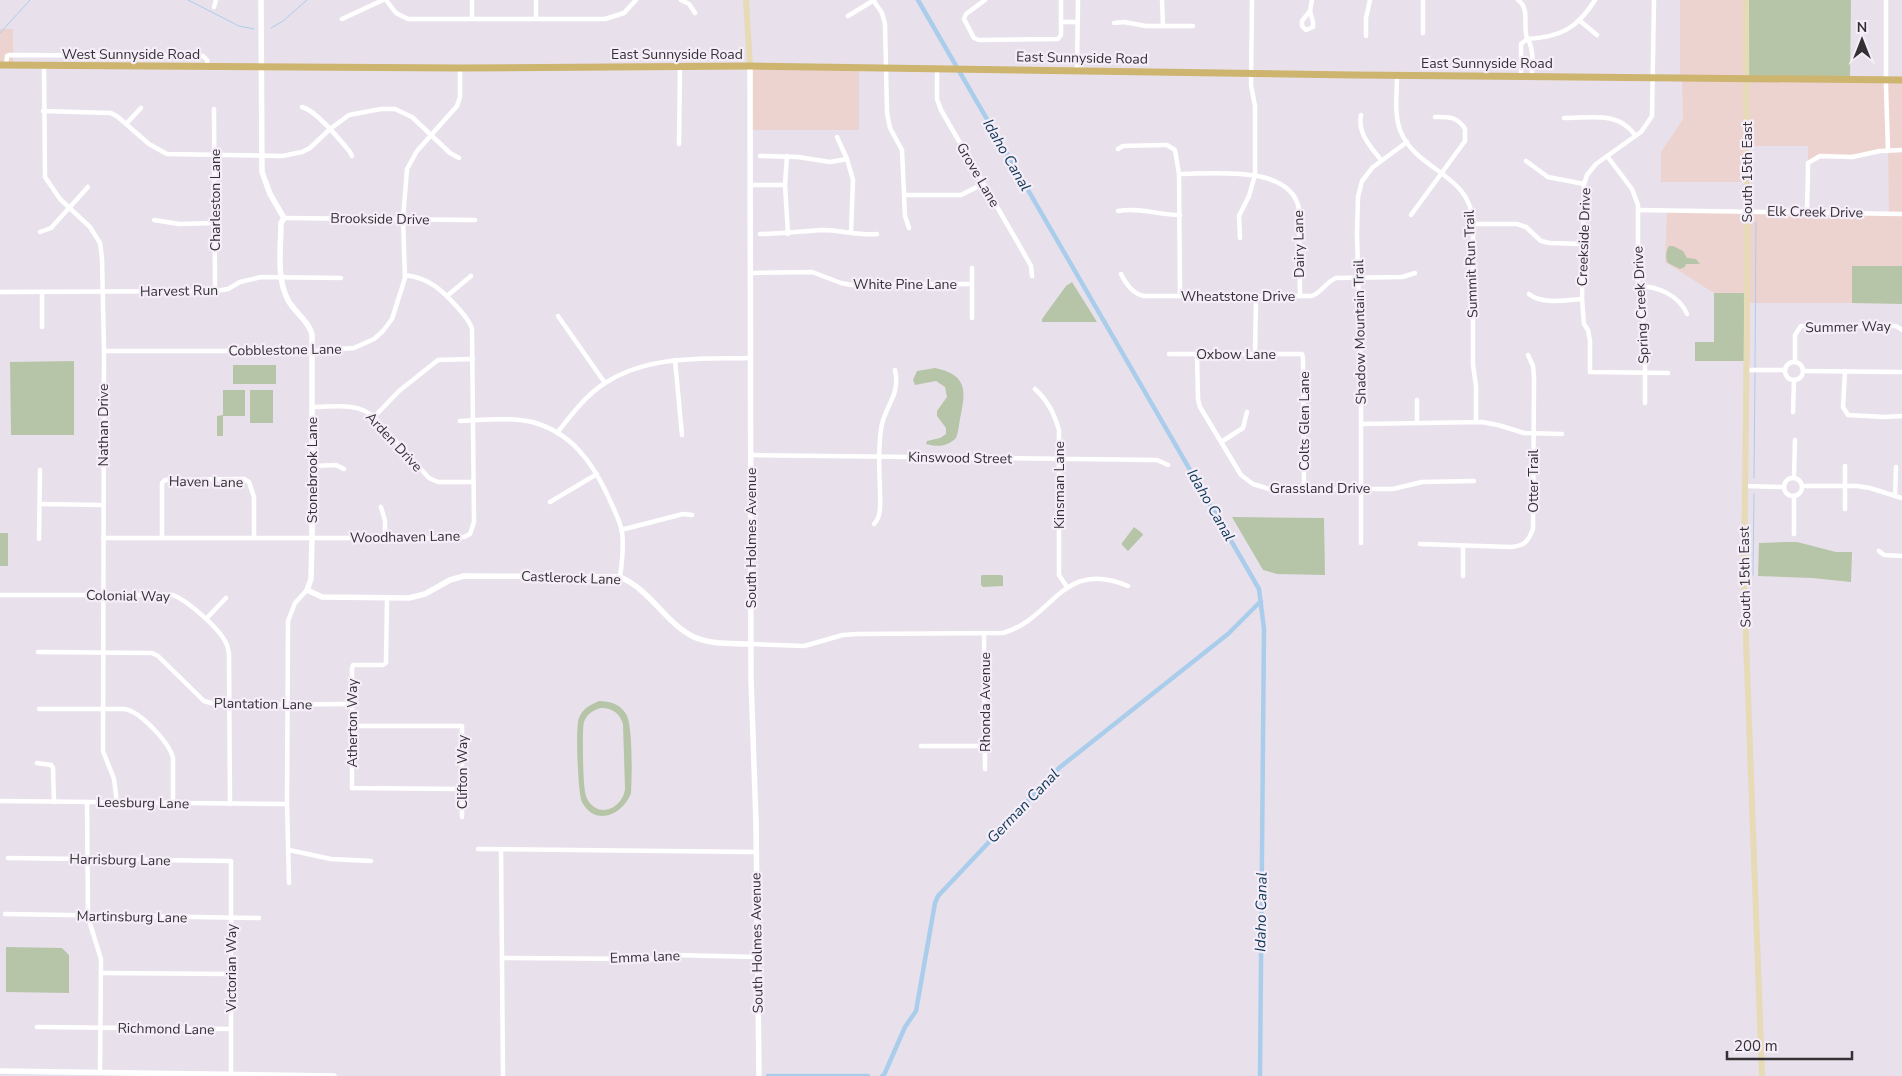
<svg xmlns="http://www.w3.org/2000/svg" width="1902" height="1076" font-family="'Nunito Sans',sans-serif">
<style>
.commercial{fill:#edd3cf}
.green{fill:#b6c5a8;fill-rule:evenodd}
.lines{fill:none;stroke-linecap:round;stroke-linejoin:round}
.stream{stroke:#aacdec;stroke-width:1}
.canal{stroke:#aacdec;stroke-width:4.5}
.minor{stroke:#fff;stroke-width:4.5}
.tertiary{stroke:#fff;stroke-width:5.5}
.secondary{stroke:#e6dab7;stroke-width:6}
.primary{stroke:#cdb46f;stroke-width:7}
.labels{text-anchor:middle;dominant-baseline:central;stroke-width:4.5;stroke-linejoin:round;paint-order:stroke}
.street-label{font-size:14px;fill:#343135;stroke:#f5eef8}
.water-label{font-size:15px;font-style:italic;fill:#0c3655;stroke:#f5eef8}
</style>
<rect width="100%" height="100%" fill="#e8e1eb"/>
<!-- commercial -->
<g class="commercial">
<polygon points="1680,0 1747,0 1746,78 1902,80 1902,266 1852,266 1852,303 1747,303 1747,293 1714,293 1665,262 1667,210 1889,213 1888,151 1852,157 1820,156 1808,163 1808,146 1746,146 1747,182 1661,182 1661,152 1683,119 1682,77 1680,77"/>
<polygon points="0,29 13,29 13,66 0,65"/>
<polygon points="750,66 859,68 859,130 750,130"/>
</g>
<!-- green -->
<g class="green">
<polygon points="1747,0 1851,0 1850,79 1746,78"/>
<path d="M 1673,246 L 1683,251 L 1687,258 L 1696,259 L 1700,264 L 1686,264 L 1685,267 L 1680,269 L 1668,263 C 1665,258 1666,250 1669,246 Z"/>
<polygon points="1852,266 1902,266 1902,304 1852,303"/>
<polygon points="1072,282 1097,322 1042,322 1042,319 1066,286"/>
<polygon points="1714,293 1747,293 1747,361 1695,361 1695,342 1714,342"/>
<polygon points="74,361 74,435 11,435 10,362"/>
<rect x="233" y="365" width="43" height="19"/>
<path d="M 935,368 C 964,374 967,387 961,414 C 959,422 959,430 956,438 C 947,447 937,447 926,444 L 927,441 L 940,438 L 946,434 L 946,428 L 937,416 L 937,411 L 947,397 L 945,387 L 936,381 L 915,385 L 913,380 L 917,371 Z"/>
<polygon points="223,390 245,390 245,416 223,416 223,436 217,436 217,416 223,415"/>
<rect x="250" y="390" width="23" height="33"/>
<polygon points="1232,517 1324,518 1325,575 1277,574 1263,570"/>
<polygon points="1134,527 1142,533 1143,535 1128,551 1122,545 1122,543"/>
<rect x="0" y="533" width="8" height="33"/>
<polygon points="1787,542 1797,542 1836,552 1852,552 1851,582 1812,578 1758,576 1759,543"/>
<polygon points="982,575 1001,575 1003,576 1003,586 983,587 981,585 981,576"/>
<path d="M 599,701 C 610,701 620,704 626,714 C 633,724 632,779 631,793 C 623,815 595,827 582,802 C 578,794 575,726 579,718 C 583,708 590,705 599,701 ZM 601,708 C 613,708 620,714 623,724 L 625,789 C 623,806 602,819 589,802 C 587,799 585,794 585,791 C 583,782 582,729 584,722 C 587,714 593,710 601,708 Z"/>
<polygon points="6,947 62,948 69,955 69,993 6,992"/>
</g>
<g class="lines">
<!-- stream -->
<g class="stream">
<polyline points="188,0 239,26 254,29"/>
<polyline points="271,28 283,21 307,0"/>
<polyline points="0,33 30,0"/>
<polyline points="1755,369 1756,222"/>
<polyline points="1754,478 1755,373"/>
<polyline points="1753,575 1754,494"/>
</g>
<!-- canal -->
<g class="canal">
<polyline points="918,0 1259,589 1264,629 1260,1076"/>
<polyline points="768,1076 868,1076"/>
<polyline points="882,1076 884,1075 905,1027 916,1011 935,903 938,896 1059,768 1228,634 1261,601"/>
</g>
<!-- minor -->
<g class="minor">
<polyline points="386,0 396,13 408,19 605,19 624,13 636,0"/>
<polyline points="472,0 472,19"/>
<polyline points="536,0 536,19"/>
<polyline points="681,0 689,4 695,13"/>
<polyline points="873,0 882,13 885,24 887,113 890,128 902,150 905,216 909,228"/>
<polyline points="985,0 966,14 964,19 974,38 979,40 1058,39 1061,35 1061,0"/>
<polyline points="1162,0 1163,26"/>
<path d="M 1518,0 C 1529,8 1524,22 1526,34 C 1526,38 1529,40 1530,44 C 1534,53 1532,66 1532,76"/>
<polyline points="1654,0 1652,116 1641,132 1596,164 1587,175 1584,184 1582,299 1584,324 1588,330 1590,341 1590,372 1668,373"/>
<polyline points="1886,0 1886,87 1888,151"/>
<polyline points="214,7 216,0"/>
<polygon points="1310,11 1313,22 1313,27 1306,30 1302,26 1302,21"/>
<polyline points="1310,11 1312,0"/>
<polyline points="848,16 874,0"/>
<polyline points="342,19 383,0"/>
<polyline points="1579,20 1597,35"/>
<polyline points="1061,22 1077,22"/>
<polyline points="1114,23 1124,22 1146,26 1193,26"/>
<polyline points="1423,33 1423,0"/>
<polyline points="1366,36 1366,18 1370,0"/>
<path d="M 1527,39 C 1560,37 1577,29 1595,0"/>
<polyline points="6,65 7,56 9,55 203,56 207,60 208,67"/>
<polyline points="44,66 45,177 60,199 90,227 100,243 102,258 104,351 103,751 114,779 117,803"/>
<polyline points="937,69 937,99 941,110 1018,243 1031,266 1032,276"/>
<polyline points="1077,70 1078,0"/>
<path d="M 1397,76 C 1397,93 1394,114 1400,130 C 1416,172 1472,173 1473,224 L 1473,365 L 1476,386 L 1476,422"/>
<polyline points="1521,76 1521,44 1527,39"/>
<path d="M 302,107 C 317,111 340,140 350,152 L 352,156"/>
<polyline points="214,109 215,291"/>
<polyline points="43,111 111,113 118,117 149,144 167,154 282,156 302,152 310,148 330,129 349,115 381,109 395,109 412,117 450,153 459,158"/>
<path d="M 1361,115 C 1357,133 1371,147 1381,160"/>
<path d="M 1564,118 C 1591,118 1618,111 1635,135"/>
<polyline points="126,124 141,108"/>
<polyline points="837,137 847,159 853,180 851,233"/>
<polyline points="679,144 680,66"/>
<polyline points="1118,149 1123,146 1163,145 1167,145 1175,150 1179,174 1180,296"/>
<polyline points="760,156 798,157 830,162 847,159"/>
<polyline points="787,156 785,185 788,234"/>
<polyline points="1607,156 1632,189 1638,205 1638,286 1645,333 1645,403"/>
<polyline points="1526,161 1548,177 1584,184"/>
<path d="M 1179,174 C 1213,174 1291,164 1299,209 L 1300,296"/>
<polyline points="750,185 785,185"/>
<polyline points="904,195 961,195 983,184"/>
<polyline points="1638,210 1902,214"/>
<path d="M 1118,211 C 1137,207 1159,215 1180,215"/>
<polyline points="1807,211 1808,168 1808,163 1820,156 1852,157 1880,151 1902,150"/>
<path d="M 1411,215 L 1465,141 L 1465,129 C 1457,116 1448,117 1435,117"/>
<polyline points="284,218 475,220"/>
<polyline points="154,220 179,224 215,223"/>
<polyline points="1473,224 1517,224 1526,227 1541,241 1550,243 1582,244"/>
<polyline points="40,232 51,228 88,187"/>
<path d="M 760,234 C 781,234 802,231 822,230 C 841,230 859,236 877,234"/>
<polyline points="1240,238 1239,216 1249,196 1255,175 1255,106 1251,85 1252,0"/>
<polyline points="972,268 972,318"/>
<polyline points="750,273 812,272 841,283 851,285 972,284"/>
<path d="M 1121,274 C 1126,284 1133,294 1144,296 L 1312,296 C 1322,292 1326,282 1336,278 L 1402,277 L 1415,273"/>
<path d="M 1638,286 C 1657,286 1679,295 1687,314"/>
<polyline points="0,292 215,291 228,289 240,282 261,277 341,278"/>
<path d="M 1529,294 C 1542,305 1566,300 1582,299"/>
<polyline points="447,296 471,276"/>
<polyline points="558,316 605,383"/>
<polyline points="42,327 42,292"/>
<polyline points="104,351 312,351 354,348 374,339 383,331 392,319 405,278 403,219 407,169 417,151 457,106 460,97 460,68"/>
<polyline points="1169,354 1302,354 1303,358 1304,489"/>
<polyline points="1197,354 1198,399 1200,407 1241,475 1253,484 1269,489 1393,489 1422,482 1474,481"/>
<polyline points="1255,354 1256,296"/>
<polyline points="675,360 682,435"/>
<polyline points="1795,362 1795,335 1801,326 1896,326 1902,330"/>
<circle cx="1794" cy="371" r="9"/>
<polyline points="1747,370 1785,370"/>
<polyline points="1803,371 1902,372"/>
<polyline points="1845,371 1843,407 1848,415 1885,417 1902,416"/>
<path d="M 1035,389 C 1048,401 1054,413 1059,430 L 1059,575 L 1067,587"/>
<polyline points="1417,400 1417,423"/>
<path d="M 313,407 C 334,407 357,402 374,417 L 429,478 L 438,482 L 474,482"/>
<polyline points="1793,412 1794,380"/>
<polyline points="374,417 399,391 438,360 473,359"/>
<path d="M 460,421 C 483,420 510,417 532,422 C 571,432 592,462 608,496 C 613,508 620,520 622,532 C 624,547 622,563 620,577"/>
<polyline points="1361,424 1482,422 1498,425 1524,433 1562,434"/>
<path d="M 557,433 C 571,415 586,395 605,383 C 649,355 700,359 750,358"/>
<polyline points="1221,442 1243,428 1247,412"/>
<polyline points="751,455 1157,460 1168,465"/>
<polyline points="313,466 336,465 344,469"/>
<polyline points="1794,477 1795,440"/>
<circle cx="1793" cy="487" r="9"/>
<polyline points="1745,486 1784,487"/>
<polyline points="1802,486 1857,486 1870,488 1902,498"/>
<polyline points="1895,496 1896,467"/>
<polyline points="550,502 597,474"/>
<polyline points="40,504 103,505"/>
<polyline points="381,507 385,521 385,538"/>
<polyline points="1845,509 1845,466"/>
<path d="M 874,524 C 882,516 880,502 880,491 C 879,470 878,450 881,429 C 884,406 901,396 895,370"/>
<polyline points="621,530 683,514 692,515"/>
<polyline points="1794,534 1794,496"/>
<polyline points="162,537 162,483 165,480 244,479 249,482 254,497 254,538"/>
<path d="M 103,538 L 447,538 L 464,537 L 470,534 L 474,522 L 472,329 C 470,321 464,315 459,309 C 443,291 430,278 405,275"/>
<polyline points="39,539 40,470"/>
<polyline points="1361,543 1361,376 1357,234 1358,197 1362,181 1373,167 1407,142"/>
<path d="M 1420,544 L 1511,547 C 1524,546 1528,542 1533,529 L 1534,377 L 1533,366 L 1528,355"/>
<polyline points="1879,551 1884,555 1902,556"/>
<polyline points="1463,576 1463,546"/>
<path d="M 0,595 L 173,595 C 188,601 219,628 226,643 C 228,646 228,650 229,654 L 230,804"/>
<polyline points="387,599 386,663 383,665 353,665 352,669 352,788 462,789"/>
<polyline points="206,619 226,598"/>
<polyline points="984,634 985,769"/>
<path d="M 751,644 L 804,646 L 843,635 L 857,634 L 1003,633 C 1055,618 1061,558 1128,586"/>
<polyline points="38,652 152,653 158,656 204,701 218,705 352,704"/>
<path d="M 39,709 L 124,709 C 140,711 169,742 173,758 L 173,804"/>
<polyline points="352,726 462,726 462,817"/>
<polyline points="921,746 985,746"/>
<polyline points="37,763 51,765 53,768 54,802"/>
<polyline points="0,801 287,804"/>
<polyline points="87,803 88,917 101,959 100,1072"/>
<polyline points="478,849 756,852"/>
<polyline points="501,849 503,1076"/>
<polyline points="289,850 331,859 371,861"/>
<polyline points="8,858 231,861 231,1074"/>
<polyline points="289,883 287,804 288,621 295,603 307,590"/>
<polyline points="5,914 259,918"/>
<polyline points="502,958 654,959 674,955 757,957"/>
<polyline points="101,973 231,974"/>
<polyline points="37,1027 231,1029"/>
</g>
<!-- tertiary -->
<g class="tertiary">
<path d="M 261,0 L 262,172 L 270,194 L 284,218 L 281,223 C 281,247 276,278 288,300 C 294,312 310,322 312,335 L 312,539 L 311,579 L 307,590 L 322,597 L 409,598 L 425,594 L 450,580 L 464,576 L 620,577 C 651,590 665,623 694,637 C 712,645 732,643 751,644"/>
<polyline points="750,66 751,679 756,822 759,1076"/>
<polyline points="0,1071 334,1076"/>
</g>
<!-- secondary -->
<g class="secondary">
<polyline points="746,0 750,66"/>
<polyline points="1746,0 1747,319 1744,585 1762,1076"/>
</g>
<!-- primary -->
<polyline class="primary" points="0,65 460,68 750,66 1353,75 1902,80"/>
</g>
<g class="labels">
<!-- street labels -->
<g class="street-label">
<text x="131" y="54">West Sunnyside Road</text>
<text x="677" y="54">East Sunnyside Road</text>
<text transform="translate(1082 58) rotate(1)">East Sunnyside Road</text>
<text x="1487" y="63">East Sunnyside Road</text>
<text transform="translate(1747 172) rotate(-90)">South 15th East</text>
<text transform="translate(978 175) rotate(60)">Grove Lane</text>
<text transform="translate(215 200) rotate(-90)">Charleston Lane</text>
<text transform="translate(1815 212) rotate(1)">Elk Creek Drive</text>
<text transform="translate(380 219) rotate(1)">Brookside Drive</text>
<text transform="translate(1584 237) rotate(-88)">Creekside Drive</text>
<text transform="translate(1299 244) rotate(-91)">Dairy Lane</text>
<text transform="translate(1471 264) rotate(-92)">Summit Run Trail</text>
<text x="905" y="284">White Pine Lane</text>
<text transform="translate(179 291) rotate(-1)">Harvest Run</text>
<text x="1238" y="296">Wheatstone Drive</text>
<text transform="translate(1641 305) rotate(-93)">Spring Creek Drive</text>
<text transform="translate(1848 327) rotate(-1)">Summer Way</text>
<text transform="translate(1360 332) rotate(-91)">Shadow Mountain Trail</text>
<text transform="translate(285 350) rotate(-1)">Cobblestone Lane</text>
<text x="1236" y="354">Oxbow Lane</text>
<text transform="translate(1304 421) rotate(-90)">Colts Glen Lane</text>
<text transform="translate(103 425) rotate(-90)">Nathan Drive</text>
<text transform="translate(394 442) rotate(47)">Arden Drive</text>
<text transform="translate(960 458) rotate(1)">Kinswood Street</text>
<text transform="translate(312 470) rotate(-90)">Stonebrook Lane</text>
<text transform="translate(1533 481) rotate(-90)">Otter Trail</text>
<text transform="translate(206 482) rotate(1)">Haven Lane</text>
<text transform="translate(1059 485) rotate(-90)">Kinsman Lane</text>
<text x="1320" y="488">Grassland Drive</text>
<text transform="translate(405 537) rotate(-1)">Woodhaven Lane</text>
<text transform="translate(751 538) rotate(-90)">South Holmes Avenue</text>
<text transform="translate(1745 577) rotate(-91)">South 15th East</text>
<text transform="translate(571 578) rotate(2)">Castlerock Lane</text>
<text transform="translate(128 596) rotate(1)">Colonial Way</text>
<text transform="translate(985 702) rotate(-90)">Rhonda Avenue</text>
<text transform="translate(263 704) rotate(1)">Plantation Lane</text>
<text transform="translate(352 723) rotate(-90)">Atherton Way</text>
<text transform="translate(462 772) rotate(-90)">Clifton Way</text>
<text transform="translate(143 803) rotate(1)">Leesburg Lane</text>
<text transform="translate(120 860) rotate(1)">Harrisburg Lane</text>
<text transform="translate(132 917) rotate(1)">Martinsburg Lane</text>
<text transform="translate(757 943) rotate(-91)">South Holmes Avenue</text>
<text transform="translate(645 957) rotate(-2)">Emma lane</text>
<text transform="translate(231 968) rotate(-90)">Victorian Way</text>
<text transform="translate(166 1029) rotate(1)">Richmond Lane</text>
</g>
<!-- water labels -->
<g class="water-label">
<text transform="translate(1007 155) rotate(60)">Idaho Canal</text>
<text transform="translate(1211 505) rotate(60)">Idaho Canal</text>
<text transform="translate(1023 806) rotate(-46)">German Canal</text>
<text transform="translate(1261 912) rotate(-89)">Idaho Canal</text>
</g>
</g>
<!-- north arrow -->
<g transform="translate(1862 40)" stroke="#f5eef8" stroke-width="4" paint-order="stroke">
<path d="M0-4L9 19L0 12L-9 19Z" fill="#343135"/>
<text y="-8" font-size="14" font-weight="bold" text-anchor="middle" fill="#343135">N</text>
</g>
<!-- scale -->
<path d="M1727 1051v8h125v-8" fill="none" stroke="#343135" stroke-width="2.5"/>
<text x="1734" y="1051" font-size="15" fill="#343135" stroke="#f5eef8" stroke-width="4" paint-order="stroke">200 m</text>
</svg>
